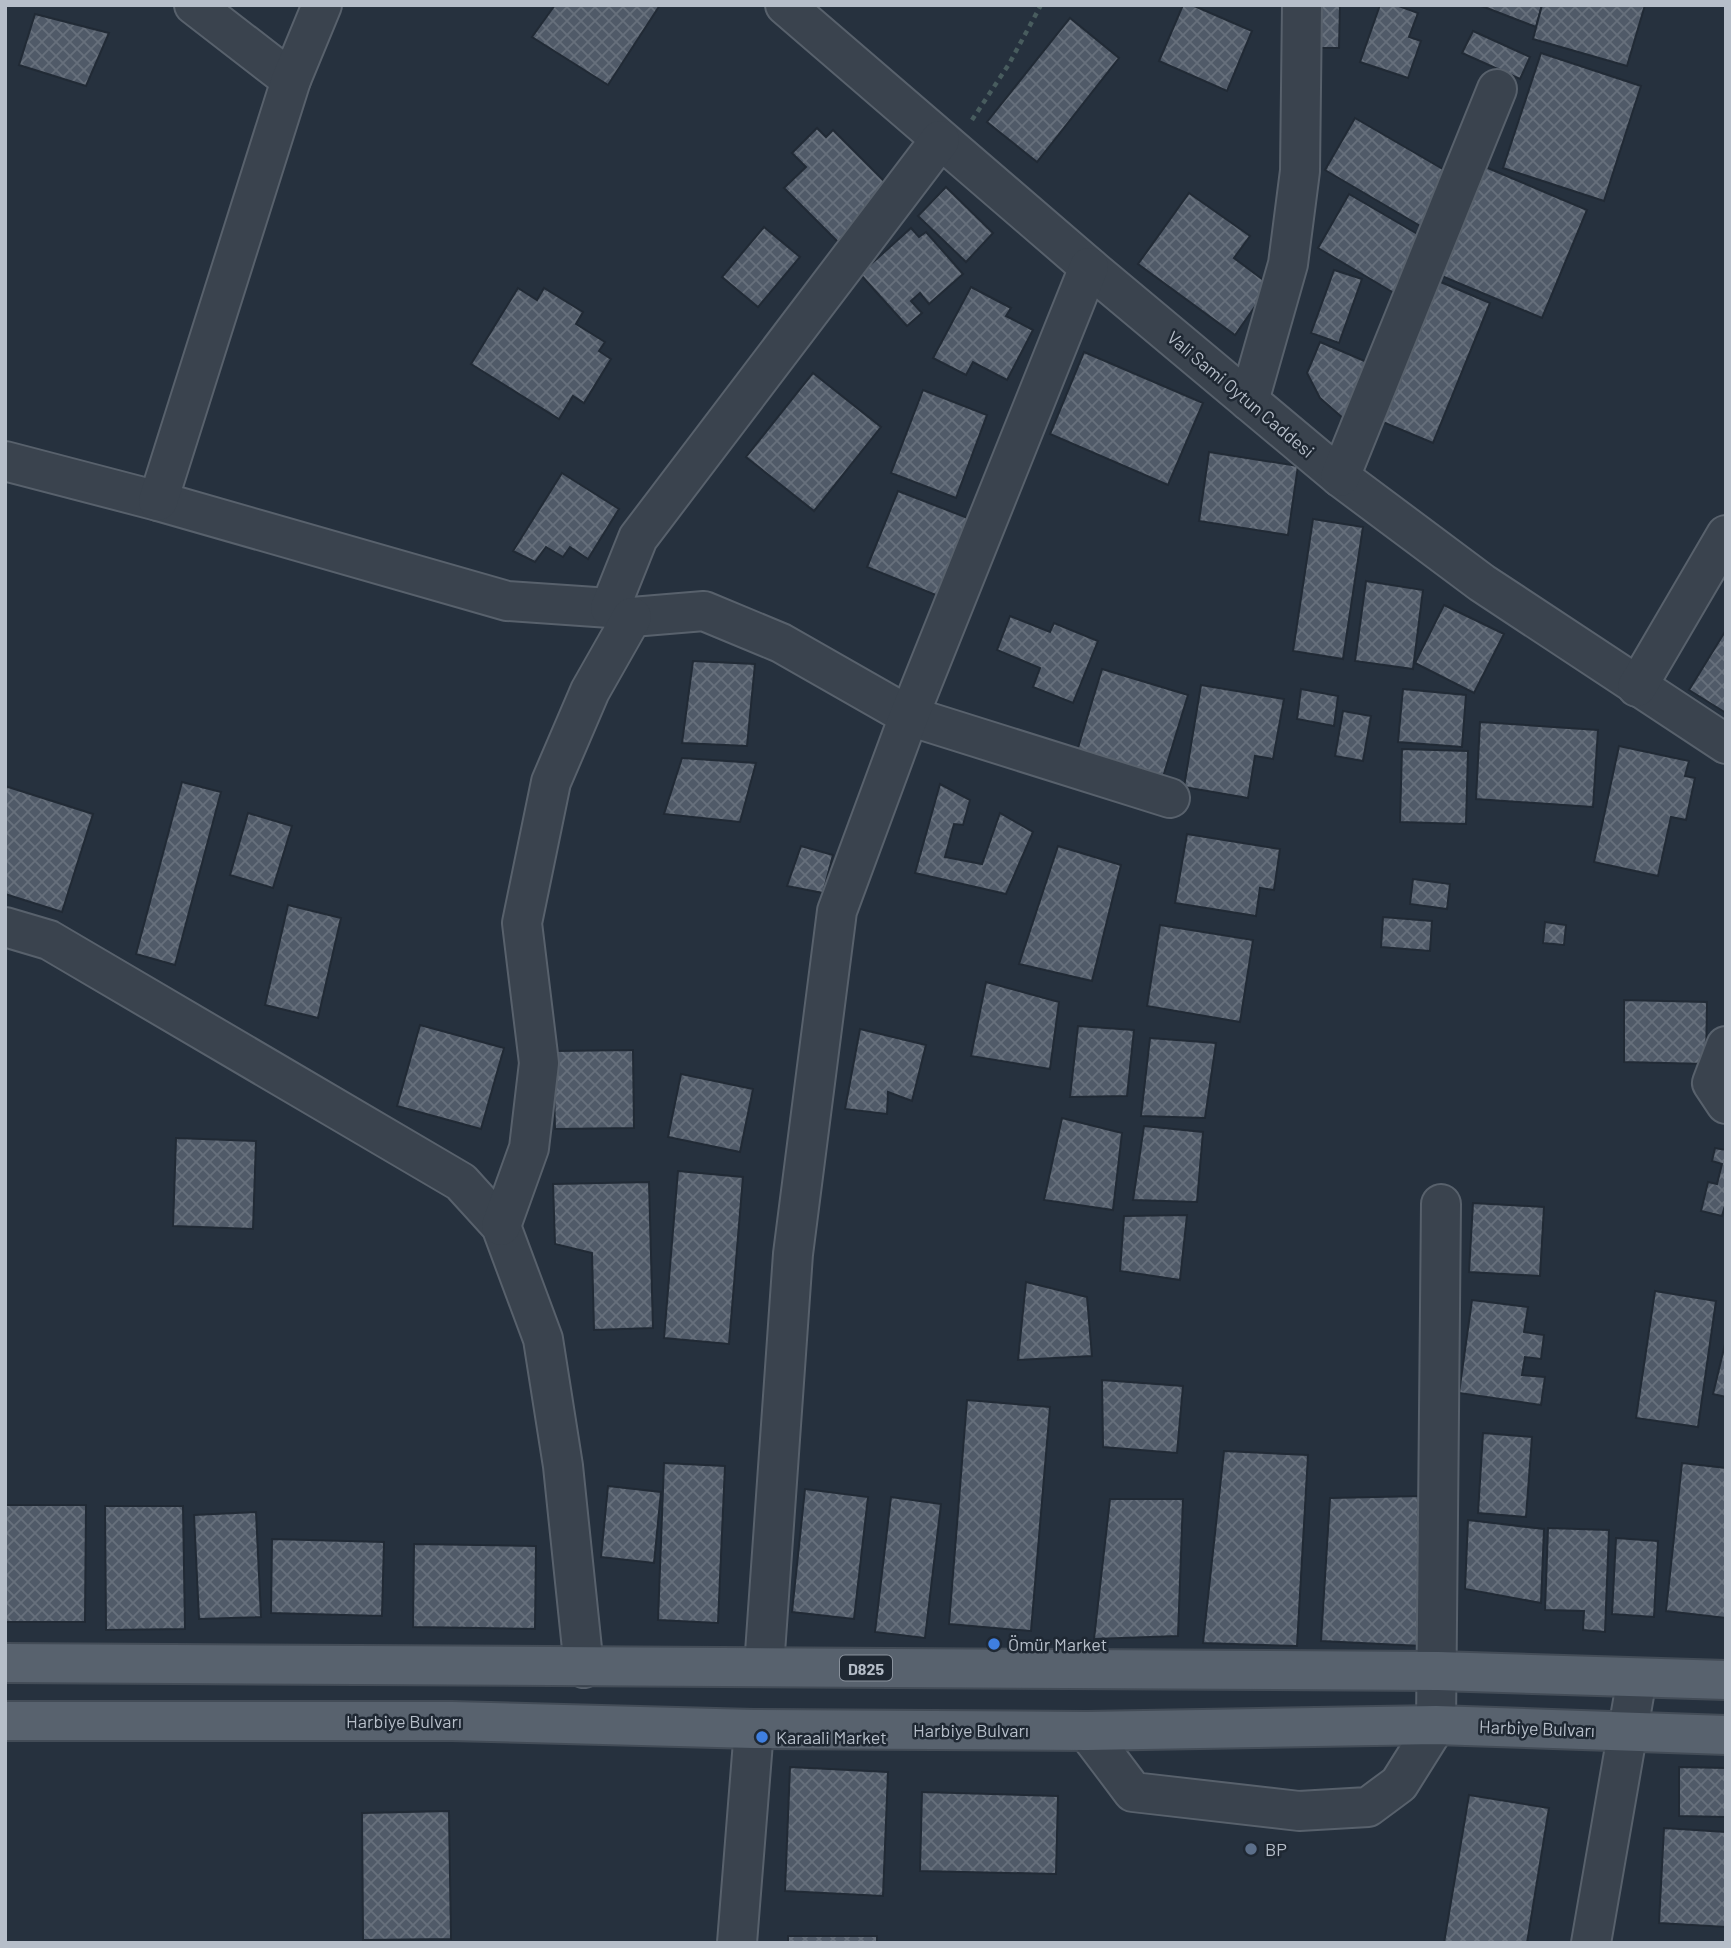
<svg xmlns="http://www.w3.org/2000/svg" width="1731" height="1948" font-family="Barlow,sans-serif">
<style>
.building{fill:url(#building-cross-hatch);stroke:#212a35;stroke-width:2}
.lines{fill:none;stroke-linecap:round;stroke-linejoin:round}
.minor-casing{stroke:#58616c;stroke-width:42}
.major-casing{stroke:#434c57;stroke-width:42}
.path{stroke:#485c5e;stroke-width:4.5;stroke-dasharray:5 5;stroke-linecap:butt}
.minor{stroke:#3a434e;stroke-width:38}
.major{stroke:#58626e;stroke-width:38}
.shop-dot{fill:#3f7fe0;stroke:#1f2833;stroke-width:2.5}
.service-dot{fill:#5c6f8a;stroke:#1f2833;stroke-width:2.5}
.labels{text-anchor:middle;dominant-baseline:central;stroke-width:5;stroke-linejoin:round;paint-order:stroke}
.shield{fill:#1f2833;stroke:#89919c;stroke-width:2}
.shield-label{font-size:16px;font-weight:bold;fill:#b6bec9}
.street-label{font-size:18px;fill:#b6bec9;stroke:#1f2833}
.poi-label{font-size:18px;fill:#b6bec9;stroke:#1f2833;text-anchor:start}
</style>
<defs>
<pattern id="building-cross-hatch" width="8" height="8" patternUnits="userSpaceOnUse" patternTransform="scale(1.75)"><rect width="8" height="8" fill="#505a68"/><path d="M0 0l8 8M0 8l8-8" fill="none" stroke="#67707c"/></pattern>
</defs>
<rect width="100%" height="100%" fill="#26313e"/>
<!-- building -->
<g class="building">
<polygon points="555,5 660,5 608,85 532,37"/>
<polygon points="1183,5 1192,5 1252,31 1227,91 1159,61"/>
<polygon points="1320,5 1340,5 1339,48 1318,48"/>
<polygon points="1380,5 1396,5 1418,13 1409,37 1421,41 1408,78 1360,62"/>
<polygon points="1479,5 1542,5 1536,27"/>
<polygon points="1542,5 1645,5 1627,66 1533,39"/>
<polygon points="35,14 109,33 86,86 19,65"/>
<polygon points="1070,18 1119,58 1037,162 987,122"/>
<polygon points="1473,31 1530,57 1520,79 1462,53"/>
<polygon points="1541,53 1641,86 1604,201 1503,168"/>
<polygon points="1355,118 1453,175 1422,227 1325,170"/>
<polygon points="817,128 826,137 833,130 891,188 838,242 784,188 806,167 792,153"/>
<polygon points="1483,166 1587,210 1542,318 1437,274"/>
<polygon points="946,187 993,233 966,262 918,216"/>
<polygon points="1189,193 1250,236 1234,258 1270,285 1235,335 1138,264"/>
<polygon points="1349,194 1426,239 1394,293 1318,248"/>
<polygon points="764,227 800,257 758,307 722,277"/>
<polygon points="911,228 919,237 926,232 963,274 929,304 920,293 911,301 922,313 907,326 860,274"/>
<polygon points="1334,270 1362,279 1339,343 1311,333"/>
<polygon points="1436,280 1490,303 1433,443 1378,420"/>
<polygon points="971,287 1011,308 1006,316 1033,330 1007,380 973,362 966,375 933,358"/>
<polygon points="518,288 537,300 544,288 583,312 576,324 605,342 599,351 611,359 584,403 573,396 559,419 471,364"/>
<polygon points="1320,342 1367,362 1344,419 1320,398 1307,373"/>
<polygon points="1084,352 1203,403 1168,485 1050,434"/>
<polygon points="813,373 881,427 814,511 746,457"/>
<polygon points="923,390 987,415 956,498 891,473"/>
<polygon points="1209,452 1298,466 1288,535 1199,521"/>
<polygon points="562,473 619,509 588,559 570,547 563,557 546,547 535,562 513,551"/>
<polygon points="898,491 978,522 948,600 867,567"/>
<polygon points="1313,519 1363,527 1343,659 1293,651"/>
<polygon points="1366,581 1423,590 1413,669 1355,661"/>
<polygon points="1444,605 1504,634 1474,693 1415,663"/>
<polygon points="1010,616 1050,632 1054,623 1098,641 1073,703 1033,687 1040,668 997,650"/>
<polygon points="1726,630 1726,713 1689,690"/>
<polygon points="693,661 755,664 747,746 682,743"/>
<polygon points="1102,669 1188,695 1163,777 1077,751"/>
<polygon points="1201,685 1284,699 1273,759 1255,756 1248,798 1184,787"/>
<polygon points="1301,689 1338,696 1334,726 1297,719"/>
<polygon points="1403,689 1466,695 1462,747 1398,742"/>
<polygon points="1343,711 1371,716 1363,761 1335,756"/>
<polygon points="1480,722 1598,730 1593,807 1476,799"/>
<polygon points="1619,746 1689,761 1685,776 1695,778 1686,820 1671,817 1658,876 1594,862"/>
<polygon points="1402,749 1468,751 1466,824 1400,822"/>
<polygon points="682,758 756,763 740,822 664,814"/>
<polygon points="182,782 221,792 175,965 136,954"/>
<polygon points="940,784 970,800 963,825 954,824 945,857 982,864 1000,813 1033,832 1006,894 915,873"/>
<polygon points="5,786 93,814 62,912 5,894"/>
<polygon points="248,813 292,826 273,888 230,875"/>
<polygon points="1187,834 1280,849 1274,890 1260,888 1256,916 1175,903"/>
<polygon points="801,846 833,855 823,893 787,886"/>
<polygon points="1058,846 1121,865 1092,981 1019,964"/>
<polygon points="1413,879 1450,884 1447,909 1410,904"/>
<polygon points="288,905 341,918 318,1018 265,1005"/>
<polygon points="1383,917 1432,921 1430,951 1381,947"/>
<polygon points="1545,922 1566,925 1564,945 1543,943"/>
<polygon points="1160,925 1253,940 1240,1022 1147,1006"/>
<polygon points="986,982 1059,1002 1050,1069 971,1056"/>
<polygon points="1624,1000 1707,1002 1706,1064 1624,1062"/>
<polygon points="420,1025 504,1048 481,1129 397,1106"/>
<polygon points="1078,1026 1134,1030 1127,1096 1070,1097"/>
<polygon points="860,1029 926,1045 912,1101 888,1092 887,1114 845,1109"/>
<polygon points="1150,1038 1216,1043 1205,1118 1141,1116"/>
<polygon points="633,1050 634,1128 555,1129 553,1051"/>
<polygon points="681,1074 753,1089 740,1152 668,1137"/>
<polygon points="1062,1118 1122,1133 1113,1210 1044,1200"/>
<polygon points="1144,1126 1203,1132 1197,1202 1133,1200"/>
<polygon points="176,1138 256,1141 253,1229 173,1226"/>
<polygon points="1715,1148 1726,1150 1726,1202 1722,1216 1701,1211 1708,1182 1717,1184 1722,1164 1712,1161"/>
<polygon points="678,1171 743,1177 729,1344 664,1338"/>
<polygon points="649,1182 653,1328 594,1330 592,1253 555,1244 553,1184"/>
<polygon points="1473,1203 1544,1207 1540,1276 1469,1272"/>
<polygon points="1187,1215 1180,1280 1120,1271 1124,1216"/>
<polygon points="1026,1282 1087,1297 1092,1356 1018,1360"/>
<polygon points="1655,1291 1716,1301 1698,1427 1636,1418"/>
<polygon points="1472,1300 1528,1307 1524,1332 1544,1335 1541,1359 1525,1357 1522,1375 1545,1377 1541,1405 1459,1393"/>
<polygon points="1726,1340 1726,1397 1713,1394"/>
<polygon points="1102,1380 1183,1386 1177,1453 1103,1447"/>
<polygon points="967,1400 1050,1407 1031,1631 949,1624"/>
<polygon points="1483,1433 1532,1437 1526,1517 1478,1513"/>
<polygon points="1224,1451 1308,1455 1297,1646 1203,1643"/>
<polygon points="664,1463 725,1466 718,1623 658,1620"/>
<polygon points="1682,1463 1726,1468 1726,1618 1666,1611"/>
<polygon points="608,1486 661,1492 654,1563 601,1557"/>
<polygon points="805,1489 868,1497 854,1619 792,1612"/>
<polygon points="1421,1496 1422,1646 1321,1641 1330,1498"/>
<polygon points="891,1497 941,1504 925,1638 875,1632"/>
<polygon points="1110,1499 1183,1499 1178,1636 1094,1639"/>
<polygon points="5,1505 86,1505 85,1622 5,1622"/>
<polygon points="105,1506 183,1506 185,1629 106,1630"/>
<polygon points="256,1512 261,1617 199,1619 194,1515"/>
<polygon points="1468,1520 1544,1529 1541,1603 1465,1589"/>
<polygon points="1548,1528 1609,1530 1605,1632 1583,1630 1584,1611 1545,1610"/>
<polygon points="1616,1538 1658,1541 1654,1617 1612,1614"/>
<polygon points="272,1539 384,1542 382,1616 271,1613"/>
<polygon points="414,1544 536,1546 535,1629 413,1627"/>
<polygon points="790,1767 888,1772 883,1896 785,1891"/>
<polygon points="1679,1767 1726,1768 1726,1817 1679,1816"/>
<polygon points="922,1792 1058,1796 1056,1874 920,1871"/>
<polygon points="1469,1795 1549,1808 1527,1943 1444,1943"/>
<polygon points="449,1811 451,1939 363,1940 362,1813"/>
<polygon points="1664,1828 1726,1832 1726,1927 1659,1923"/>
<rect x="788" y="1936" width="89" height="7"/>
</g>
<g class="lines">
<!-- minor casing -->
<g class="minor-casing">
<g id="minor">
<polyline points="194,5 291,80"/>
<polyline points="785,5 1089,267 1340,477 1482,583 1726,744"/>
<polyline points="1249,401 1288,264 1300,171 1302,5"/>
<polyline points="5,461 158,501 507,601 610,608 632,617 704,611 781,643 909,716 1170,798"/>
<polyline points="1340,477 1497,89"/>
<polyline points="158,501 291,80 322,5"/>
<polyline points="610,608 638,538 940,140"/>
<polyline points="1637,687 1726,535"/>
<polyline points="5,927 49,940 461,1182 501,1226 543,1339 563,1466 584,1668"/>
<polyline points="1726,1046 1712,1083 1726,1104"/>
<polyline points="501,1226 529,1148 539,1063 522,923 551,782 590,691 632,617"/>
<polyline points="764,1667 793,1254 837,911 909,716 1089,267"/>
<polyline points="1087,1731 1133,1792 1299,1811 1368,1807 1399,1784 1436,1725 1441,1204"/>
<polyline points="737,1943 754,1729"/>
<polyline points="1591,1943 1637,1678"/>
</g>
</g>
<!-- major casing -->
<g class="major-casing">
<g id="major">
<polyline points="5,1663 1438,1671 1726,1680"/>
<polyline points="5,1721 452,1721 754,1729 1087,1731 1436,1725 1726,1735"/>
</g>
</g>
<!-- path -->
<polyline class="path" points="972,120 1009,64 1041,5"/>
<!-- minor -->
<use href="#minor" class="minor"/>
<!-- major -->
<use href="#major" class="major"/>
</g>
<!-- markers -->
<g class="shop-dot">
<circle cx="994" cy="1644" r="7"/>
<circle cx="762" cy="1737" r="7"/>
</g>
<circle class="service-dot" cx="1251" cy="1849" r="7"/>
<g class="labels">
<!-- shield labels -->
<rect class="shield" x="840" y="1655.5" width="52" height="25" rx="5"/>
<g class="shield-label">
<text x="866" y="1668">D825</text>
</g>
<!-- street labels -->
<g class="street-label">
<text transform="translate(1241 394) rotate(40)">Vali Sami Oytun Caddesi</text>
<text x="404" y="1721">Harbiye Bulvarı</text>
<text transform="translate(1537 1728) rotate(2)">Harbiye Bulvarı</text>
<text x="971" y="1730">Harbiye Bulvarı</text>
</g>
<!-- poi labels -->
<g class="poi-label">
<text x="1008" y="1644">Ömür Market</text>
<text x="776" y="1737">Karaali Market</text>
<text x="1265" y="1849">BP</text>
</g>
</g>
<!-- border -->
<rect width="1731" height="1948" fill="none" stroke="#b6bec9" stroke-width="14"/>
</svg>
